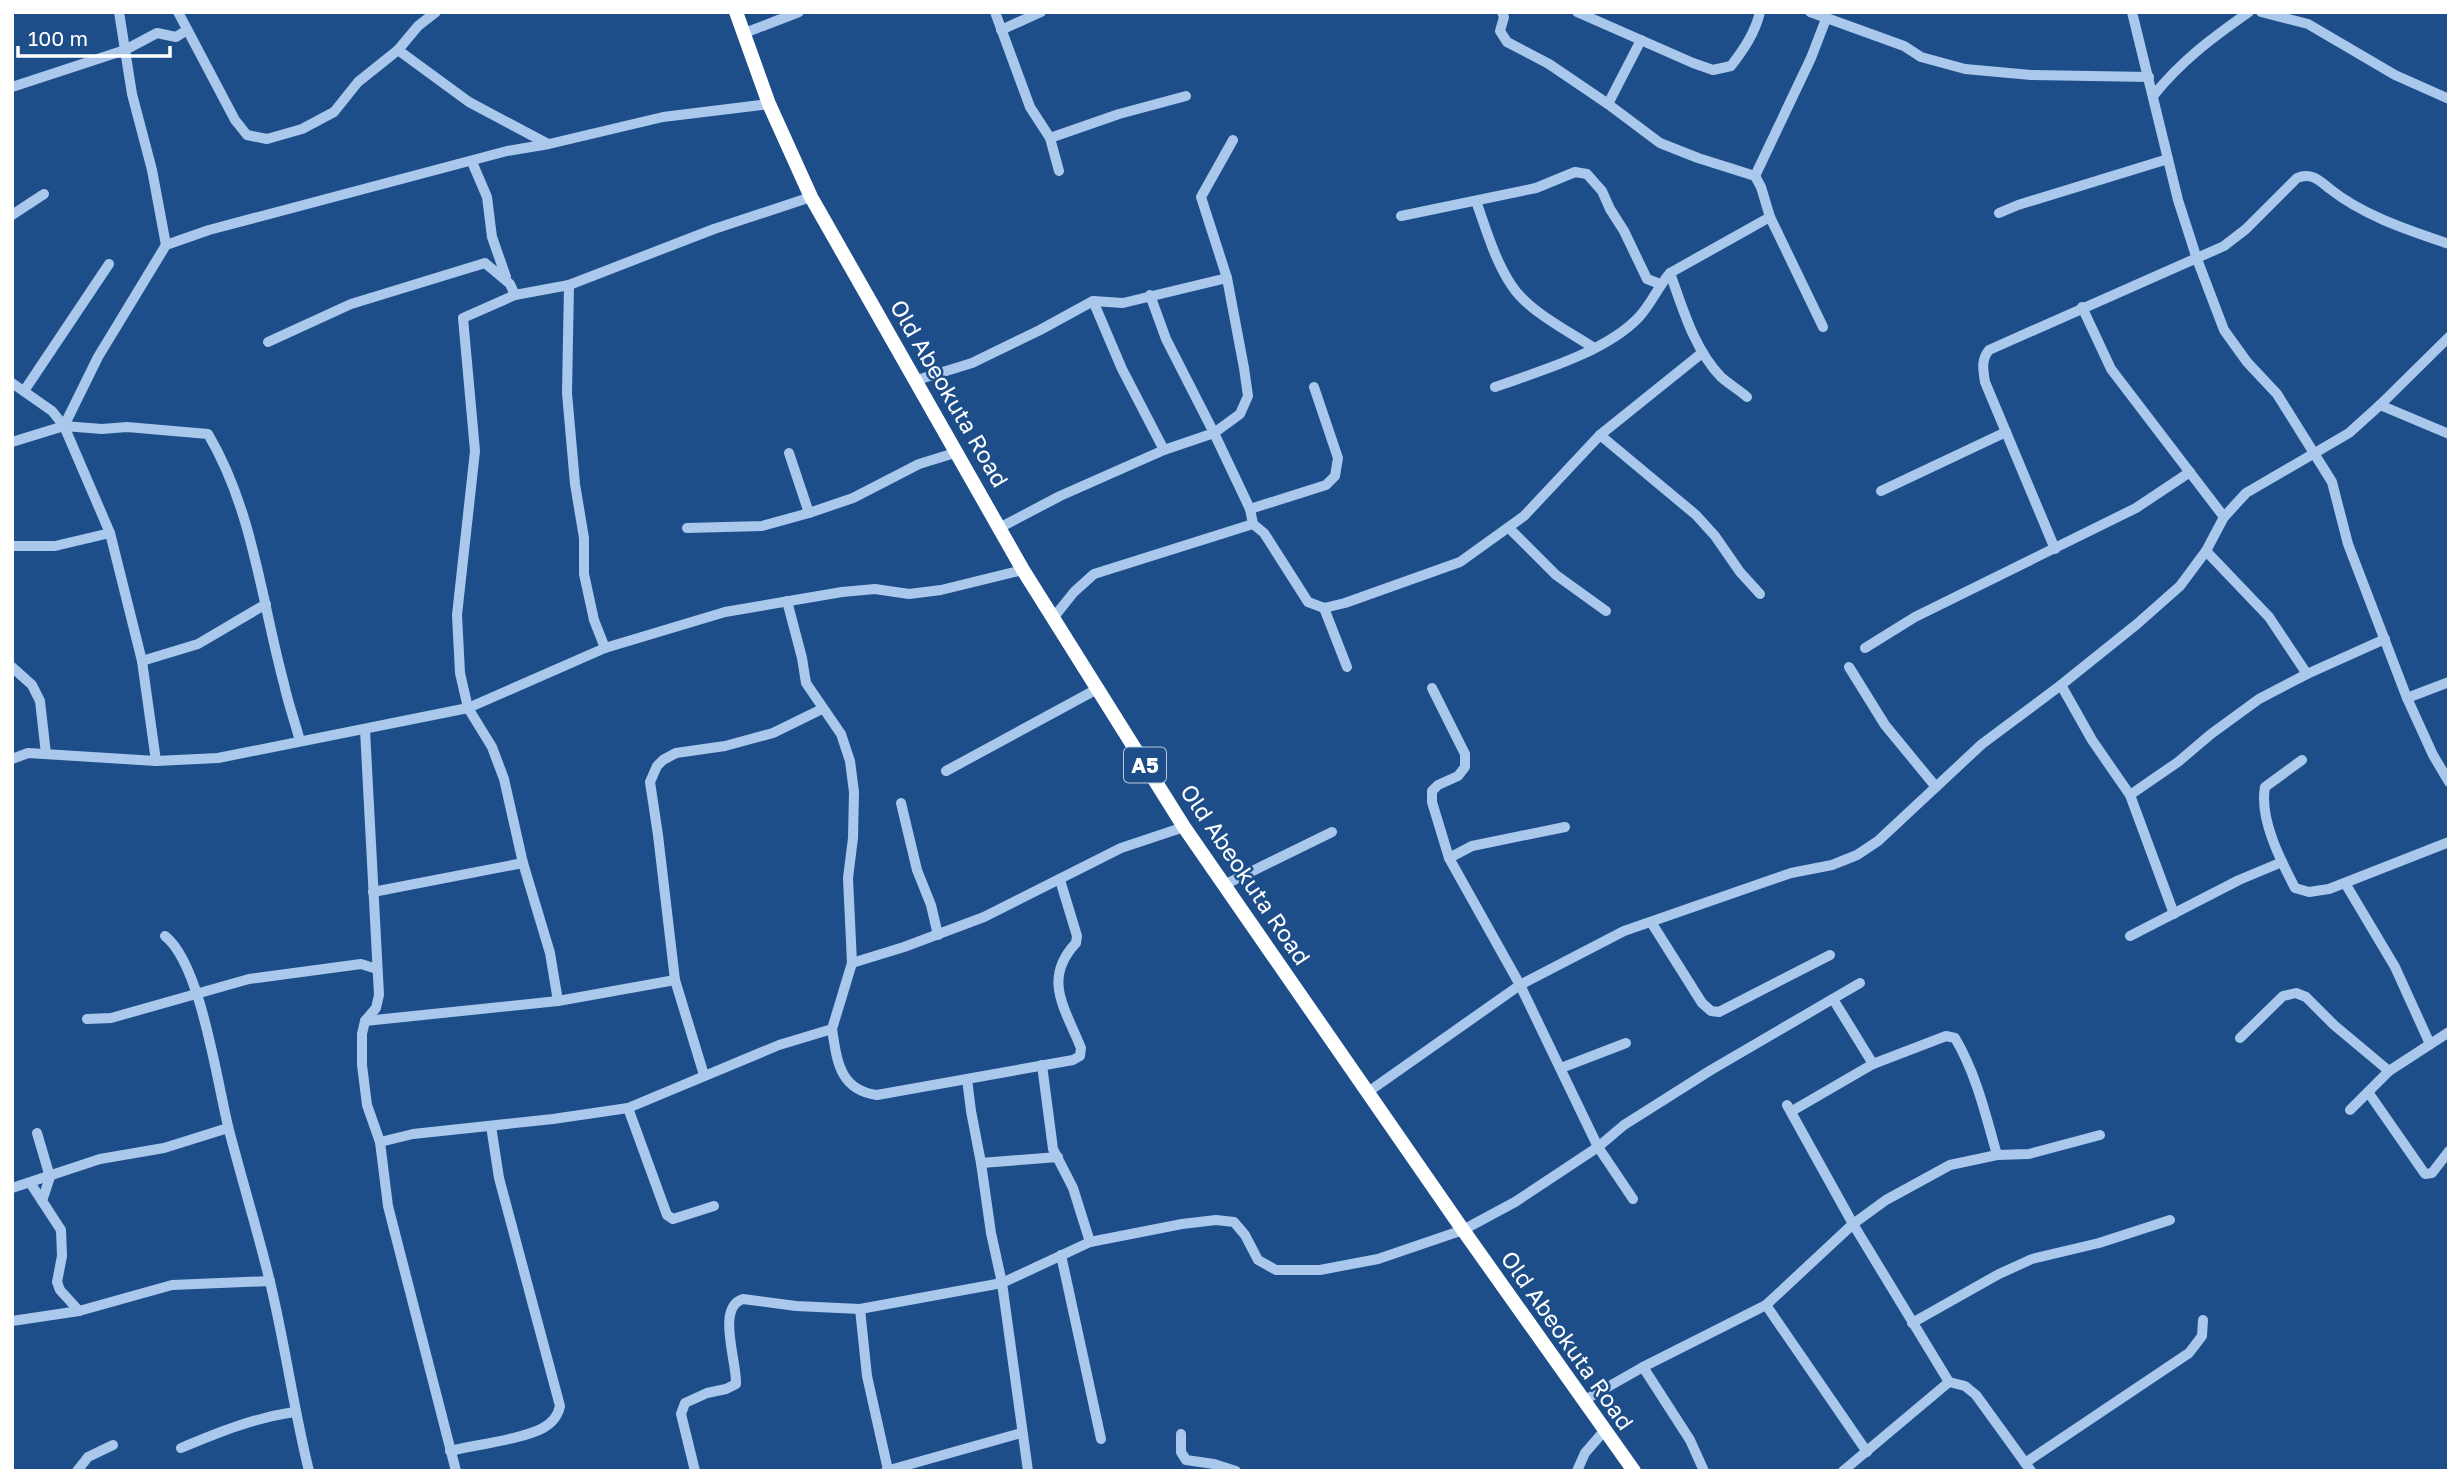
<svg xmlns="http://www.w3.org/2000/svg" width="2461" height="1483" font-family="'Golos Text',sans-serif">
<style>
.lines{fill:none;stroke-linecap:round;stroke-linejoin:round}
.minor{stroke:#a9c8ec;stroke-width:10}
.highway{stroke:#fff;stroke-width:14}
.labels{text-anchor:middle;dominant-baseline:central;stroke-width:5;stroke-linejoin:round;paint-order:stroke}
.shield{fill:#1e4e8a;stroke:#bccadc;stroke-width:2}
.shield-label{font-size:21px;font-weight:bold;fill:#fff}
.street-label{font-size:23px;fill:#fff;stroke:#1e4e8a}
</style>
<rect width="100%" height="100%" fill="#1e4e8a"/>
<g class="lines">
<!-- minor -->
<g class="minor">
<polyline points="119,12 132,94 152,170 166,245"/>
<polyline points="178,12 235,120 247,135 267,139 302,129 334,112 358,82 398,50 418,26 436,12"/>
<polyline points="995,12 1030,107 1050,138 1059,171"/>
<polyline points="1502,12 1504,17 1500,31 1507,42 1549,64 1608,104 1660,143 1698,158 1755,176 1761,187 1770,217 1823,327"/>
<path d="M 1577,12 L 1693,63 L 1713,70 L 1731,66 C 1744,49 1755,33 1760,12"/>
<polyline points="1810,12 1904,46 1921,57 1965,69 2031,75 2149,77"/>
<polyline points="2132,12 2178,200 2197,259 2224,330 2247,362 2277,394 2332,482 2348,544 2407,698 2433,755 2449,782"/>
<polyline points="2261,12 2308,24 2395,75 2449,99"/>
<polyline points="1001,30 1041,12"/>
<polyline points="742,34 799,12"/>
<polyline points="398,50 469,102 548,144"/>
<polyline points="12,87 125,50 157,33 176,37 187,30"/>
<path d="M 2153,96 C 2182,60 2212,38 2249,12"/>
<polyline points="1608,104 1641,40"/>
<polyline points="1050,138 1119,114 1186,96"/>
<polyline points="472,162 487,197 492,237 506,277"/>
<polyline points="1755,176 1811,58 1826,19"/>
<path d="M 1476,201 C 1486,229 1495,261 1512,286 C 1528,311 1570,332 1594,348"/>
<polyline points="1999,213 2018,205 2168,159"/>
<polyline points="12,215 44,194"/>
<polyline points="1401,216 1536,188 1575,172 1587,174 1602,191 1610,209 1624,231 1647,279 1660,284"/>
<path d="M 1670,273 C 1683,309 1694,349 1721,377 C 1729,384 1739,390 1747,397"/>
<polyline points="569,285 567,393 575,484 584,538 584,574 594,620 605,648"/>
<polyline points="515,295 463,318 475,451 457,615 460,673 468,708 492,747 504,779 523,863 550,953 558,1001"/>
<polyline points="1150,295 1166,339 1214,433 1250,509 1253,524 1264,533 1308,602 1324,608 1345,603 1460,562 1524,516 1600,435 1702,353"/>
<polyline points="1093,301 1122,369 1164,450"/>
<polyline points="2082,307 2111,369 2224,517"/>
<polyline points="268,342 351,304 485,263 510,284 515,295 569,285 714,229 811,197"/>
<polyline points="917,380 972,363 1040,330 1093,301 1123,303 1227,278"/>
<polyline points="12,383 52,411 64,426"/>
<path d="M 1495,387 C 1540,371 1606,352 1639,317 C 1651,304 1658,287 1670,273 L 1770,217"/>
<polyline points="24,391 109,264"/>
<polyline points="2380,405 2449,434"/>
<polyline points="1600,435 1696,515 1715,536 1740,572 1760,594"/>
<path d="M 12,442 L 64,426 L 102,429 L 127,427 L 208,434 C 253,510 261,599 284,684 C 288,703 295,722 300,741"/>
<polyline points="789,453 809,513"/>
<polyline points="1881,491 2006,432"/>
<polyline points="1250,509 1326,485 1335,476 1338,458 1314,387"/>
<polyline points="1001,527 1060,496 1164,450 1214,433 1240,414 1248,396 1244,368 1227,278 1201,197 1233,140"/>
<polyline points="687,528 762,526 809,513 853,498 919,464 958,452"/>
<polyline points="1509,528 1556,575 1606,611"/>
<polyline points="12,546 55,546 110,533"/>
<path d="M 2055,549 L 1985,382 C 1983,369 1981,360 1989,350 L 2224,246 L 2246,229 L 2297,178 C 2311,172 2319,180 2330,189 C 2364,216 2408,230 2449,244"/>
<polyline points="2206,551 2269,617 2307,674"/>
<polyline points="1324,608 1347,667"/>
<polyline points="1054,617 1074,592 1094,574 1253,524"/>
<polyline points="1865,648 1915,617 2136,508 2190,472"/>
<polyline points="142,661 198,644 266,604"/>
<polyline points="12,667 32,685 40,701 46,754"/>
<polyline points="1849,667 1885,725 1936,787"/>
<polyline points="2061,685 2092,740 2130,795 2174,914"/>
<polyline points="1432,688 1465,754 1465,767 1458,776 1438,785 1432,791 1432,802 1449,858 1520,985 1598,1147 1633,1199"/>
<polyline points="2407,698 2449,682"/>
<polyline points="365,730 379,995 376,1008 365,1021 362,1034 362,1065 367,1105 380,1142 388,1206 456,1471"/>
<polyline points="12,759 28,753 156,761 218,758 468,708 605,648 725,612 842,592 875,589 909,594 941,590 1023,570"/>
<path d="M 2302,760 L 2265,787 C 2259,819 2281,861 2295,888 L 2309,892 L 2329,889 L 2449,842"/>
<polyline points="156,761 142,661 110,533 64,426 98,357 166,245 209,230 507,151 549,144 663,117 769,104"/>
<polyline points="946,771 1099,688"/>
<polyline points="2130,795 2178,762 2211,734 2259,699 2307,674 2385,639"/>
<polyline points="901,803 917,870 931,905 938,935"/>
<polyline points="1449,858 1472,846 1565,827"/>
<polyline points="2345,883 2395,967 2430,1044"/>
<polyline points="1224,885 1332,832"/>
<polyline points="373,892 523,863"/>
<polyline points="1651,922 1702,1003 1711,1011 1719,1012 1830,955"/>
<path d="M 165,936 C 201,964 217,1083 229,1130 C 242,1180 257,1229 269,1278 C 285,1342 293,1407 309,1471"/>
<polyline points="2130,936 2239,880 2282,862"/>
<polyline points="852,963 904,947 984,917 1121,848 1184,827"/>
<polyline points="1833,999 1873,1064"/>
<polyline points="87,1019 111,1018 249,979 361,964 377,969"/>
<polyline points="365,1021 558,1001 675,980"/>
<path d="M 832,1029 C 837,1060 839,1090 877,1095 L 1073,1060 L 1080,1056 L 1081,1048 C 1065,1008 1042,979 1076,943 L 1077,936 L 1060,880"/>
<polyline points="2240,1038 2283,996 2296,993 2306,997 2334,1025 2389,1071"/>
<polyline points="1042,1065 1053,1149 1073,1188 1090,1242"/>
<polyline points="1561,1068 1626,1043"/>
<polyline points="704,1075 675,980 658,835 650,782 657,766 663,760 676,753 725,746 773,733 822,709"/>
<polyline points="967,1079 971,1111 981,1163 991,1233 1002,1283 1028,1471"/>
<polyline points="1368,1092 1520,985 1624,931 1791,873 1832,865 1857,855 1878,841 1982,744 2061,685 2137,624 2180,586 2206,551 2224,517 2246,493 2349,433 2380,405 2449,337"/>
<polyline points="2368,1092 2425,1174 2432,1173 2449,1151"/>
<polyline points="1787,1105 1853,1224 1949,1382 1965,1386 1976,1395 2031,1471"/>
<polyline points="628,1108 667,1215 673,1219 714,1206"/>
<polyline points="2350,1110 2389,1071 2449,1032"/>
<path d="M 1792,1111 L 1873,1064 L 1946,1036 L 1955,1038 C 1976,1073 1986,1116 1997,1155"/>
<polyline points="37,1133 50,1177 42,1201"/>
<polyline points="380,1142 413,1134 553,1119 628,1108 779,1045 832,1029 852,963 848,878 853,838 854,792 850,761 841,734 806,683 802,658 787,601"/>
<polyline points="981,1163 1058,1157"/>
<polyline points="31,1184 61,1230 62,1256 57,1282 60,1290 79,1311"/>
<polyline points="12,1188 100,1159 164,1148 228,1128"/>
<polyline points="1061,1255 1101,1439"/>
<polyline points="1766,1305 1867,1452"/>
<polyline points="860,1309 867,1376 888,1470"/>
<polyline points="12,1321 79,1311 172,1285 270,1281"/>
<polyline points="1912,1323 1999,1274 2032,1259 2099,1243 2170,1220"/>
<polyline points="1643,1367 1690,1440 1704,1471"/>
<polyline points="1583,1401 1643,1367 1766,1305 1853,1224 1886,1200 1950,1165 1997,1155 2029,1154 2100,1135"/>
<polyline points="1181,1434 1181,1452 1186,1460 1214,1464 1236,1471"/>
<path d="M 181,1448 C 219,1432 254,1418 294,1412"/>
<path d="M 450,1451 C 474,1445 523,1439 543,1428 C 552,1423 558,1416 560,1406 L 499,1178 L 491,1126"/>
<polyline points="2025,1463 2189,1353 2202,1336 2203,1320"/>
<polyline points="77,1471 88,1457 113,1445"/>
<path d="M 695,1471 L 681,1414 L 685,1403 L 707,1393 L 726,1389 L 736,1384 C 737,1361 716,1307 743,1299 L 796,1306 L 860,1309 L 1002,1283 L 1090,1242 L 1182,1224 L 1216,1220 L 1234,1222 L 1245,1235 L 1258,1260 L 1276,1270 L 1320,1270 L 1378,1259 L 1463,1230 L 1515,1202 L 1598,1147 L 1624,1125 L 1711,1070 L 1860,983"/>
<polyline points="886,1471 1021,1433"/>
<polyline points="1577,1471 1585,1453 1604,1431"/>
<polyline points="1843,1471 1949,1382"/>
</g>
<!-- highway -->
<polyline class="highway" points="736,12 769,104 811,197 1023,570 1184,827 1463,1230 1634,1471"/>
</g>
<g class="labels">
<!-- shield labels -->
<rect class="shield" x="1124" y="747.5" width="42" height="35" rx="5"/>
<g class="shield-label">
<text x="1145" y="765">A5</text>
</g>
<!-- street labels -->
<g class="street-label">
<text transform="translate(950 393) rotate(60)">Old Abeokuta Road</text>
<text transform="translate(1246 874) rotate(56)">Old Abeokuta Road</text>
<text transform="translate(1568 1340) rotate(55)">Old Abeokuta Road</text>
</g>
</g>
<!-- border -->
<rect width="2461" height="1483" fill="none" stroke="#ffffff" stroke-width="28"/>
<!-- scale -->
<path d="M18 46v10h152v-10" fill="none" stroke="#ffffff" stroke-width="3.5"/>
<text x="28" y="46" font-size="21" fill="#ffffff" stroke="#1e4e8a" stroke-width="5" paint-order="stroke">100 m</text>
</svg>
